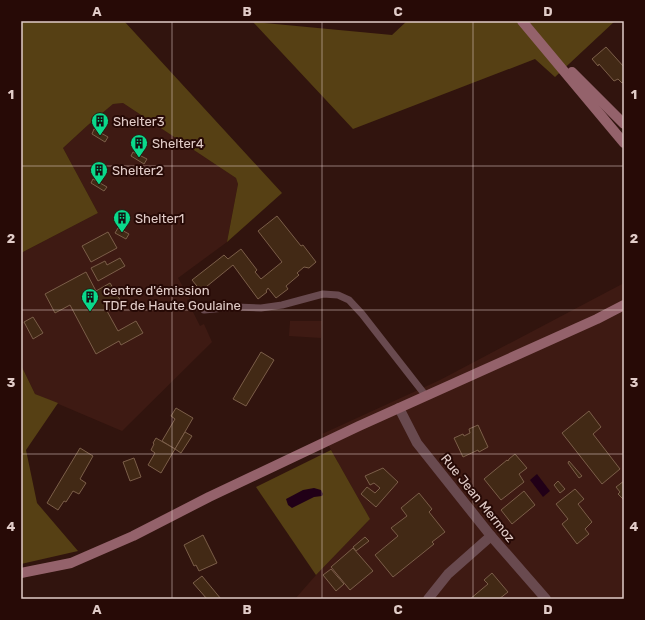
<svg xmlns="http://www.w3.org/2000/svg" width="645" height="620" font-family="Rubik,sans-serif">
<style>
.built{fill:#3e1a13}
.green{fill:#564014}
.water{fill:#210017}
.building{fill:#422915;stroke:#7b5e49}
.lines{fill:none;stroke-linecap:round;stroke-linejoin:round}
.lane{stroke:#694a4f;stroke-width:7}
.street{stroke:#694a4f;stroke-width:10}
.secondary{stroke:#94626b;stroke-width:10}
.grid{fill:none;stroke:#e1ccc8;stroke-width:1;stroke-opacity:0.55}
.labels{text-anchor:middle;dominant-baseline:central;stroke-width:4;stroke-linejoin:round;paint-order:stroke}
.poi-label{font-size:13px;fill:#e1ccc8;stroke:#270a06;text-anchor:start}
.street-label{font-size:13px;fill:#e1ccc8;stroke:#270a06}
.neatline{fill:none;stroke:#e1ccc8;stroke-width:1.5}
.grid-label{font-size:13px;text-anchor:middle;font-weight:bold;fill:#e1ccc8}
</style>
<rect width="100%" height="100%" fill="#31140e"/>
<!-- built -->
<g class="built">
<polygon points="123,103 236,178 238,184 227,242 178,278 190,299 187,300 200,326 204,324 212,342 122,431 35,394 21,365 21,253 98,213 63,148 88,125 113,104"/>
<polygon points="624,283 624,599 295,599 316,575 370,519 322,434 440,380"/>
<polygon points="290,321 322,321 321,338 289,336"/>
</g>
<!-- green -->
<g class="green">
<polygon points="21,21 124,21 282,193 227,242 238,184 236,178 123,103 113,104 88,125 63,148 98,213 21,253"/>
<polygon points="407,21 615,21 555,77 535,59 353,129 253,22 392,35"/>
<polygon points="21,365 35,394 58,403 26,450 37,503 78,551 21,564"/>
<polygon points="331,450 370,519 316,575 256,487"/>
</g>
<!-- water -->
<g class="water">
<polygon points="537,474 550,491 543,497 530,480"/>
<polygon points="314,488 321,490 323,494 322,496 314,497 292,508 288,505 286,499 303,490"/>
</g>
<!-- building -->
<g class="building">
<polygon points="606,47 624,67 624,82 622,83 618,79 614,81 599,64 598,66 592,59"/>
<polygon points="94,129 108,137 105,142 92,134"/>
<polygon points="133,152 147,159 144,164 131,156"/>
<polygon points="93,179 107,187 104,191 91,183"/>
<polygon points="277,216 301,246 303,245 316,262 309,268 304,267 297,273 299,275 286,286 288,289 276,298 268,288 266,291 267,292 258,299 233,265 201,291 192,280 224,255 228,259 241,249 257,270 255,272 261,279 282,262 258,231"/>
<polygon points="118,228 129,234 126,239 115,233"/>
<polygon points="108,232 117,248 91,262 82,246"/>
<polygon points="120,258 125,266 98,281 91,268 105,261 107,265"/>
<polygon points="86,272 96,291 110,283 122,303 107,311 118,331 136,321 143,333 121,345 119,341 96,354 70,305 55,313 45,294"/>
<polygon points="33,317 43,333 33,339 24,322"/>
<polygon points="261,352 274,360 246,406 233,399"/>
<polygon points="176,408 193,418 175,449 162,441 175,419 171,416"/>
<polygon points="589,411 601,427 593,434 620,469 602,484 562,433"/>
<polygon points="478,425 488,447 479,452 478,450 463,457 454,438 463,434 464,436 470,433 469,429"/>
<polygon points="185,432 192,436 181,453 175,449"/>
<polygon points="156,438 175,449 161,473 148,465 155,453 151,450 154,444 153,443"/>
<polygon points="80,448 93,456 80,479 86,483 79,494 73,491 66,502 64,501 58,510 47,503"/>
<polygon points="515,454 527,468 519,474 524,482 501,500 484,479 507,460 508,461 509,459"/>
<polygon points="134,458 141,477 130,481 123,462"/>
<polygon points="569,461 582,476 579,478 568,463"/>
<polygon points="383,468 398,482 376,507 361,494 367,487 375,493 380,488 374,483 370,485 365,476"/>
<polygon points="558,481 565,489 560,493 554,485"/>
<polygon points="624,481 624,500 618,494 620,492 616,487"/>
<polygon points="575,489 584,499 578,504 592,522 585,529 589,534 577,544 562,524 568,519 556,504"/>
<polygon points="524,491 535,505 512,524 501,510"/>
<polygon points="419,493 432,509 429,512 445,532 432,542 434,544 393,577 375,555 398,536 391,528 407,516 401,508"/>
<polygon points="203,535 217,563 199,571 196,565 194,566 184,545"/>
<polygon points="365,537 369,541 356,551 353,547"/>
<polygon points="353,548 373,571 350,590 331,567"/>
<polygon points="331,569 344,584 336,591 323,575"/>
<polygon points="492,573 508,592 499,599 470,599 488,584 484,580"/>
<polygon points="202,576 221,599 207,599 193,583"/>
</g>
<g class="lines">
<!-- lane -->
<polyline class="lane" points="204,310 235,307 261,308 282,305 323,294 338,295 349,300 362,314 426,396"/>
<!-- street -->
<g class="street">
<polyline points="399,408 417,443 491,536 546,599"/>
<polyline points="428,599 448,574 491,536"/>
</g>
<!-- secondary -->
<g class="secondary">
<polyline points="522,21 624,143"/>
<polyline points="572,72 624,124"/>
<polyline points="21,573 71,563 87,556 133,536 209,497 359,426 597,319 624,305"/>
</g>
</g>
<!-- grid -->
<path class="grid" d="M 172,21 L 172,599M 322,21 L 322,599M 473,21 L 473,599M 21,166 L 624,166M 21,310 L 624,310M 21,454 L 624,454"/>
<!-- icons -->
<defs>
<g id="building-pin" transform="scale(0.9)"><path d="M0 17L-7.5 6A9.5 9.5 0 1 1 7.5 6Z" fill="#0ad98b" stroke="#270a06"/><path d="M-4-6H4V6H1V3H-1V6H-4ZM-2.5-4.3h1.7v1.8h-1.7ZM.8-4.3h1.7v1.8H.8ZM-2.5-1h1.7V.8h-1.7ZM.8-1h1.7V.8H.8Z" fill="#111"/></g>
</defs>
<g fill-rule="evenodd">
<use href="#building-pin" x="100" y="121"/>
<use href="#building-pin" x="139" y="143"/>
<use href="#building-pin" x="99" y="170"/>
<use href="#building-pin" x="122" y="218"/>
<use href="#building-pin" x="90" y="297"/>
</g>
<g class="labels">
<!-- poi labels -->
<g class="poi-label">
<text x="113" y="121">Shelter3</text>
<text x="152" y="143">Shelter4</text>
<text x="112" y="170">Shelter2</text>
<text x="135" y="218">Shelter1</text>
<text x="103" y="290">centre d'émission<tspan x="103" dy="15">TDF de Haute Goulaine</tspan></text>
</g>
<!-- street labels -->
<g class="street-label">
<text transform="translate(478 498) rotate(51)">Rue Jean Mermoz</text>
</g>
</g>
<!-- border -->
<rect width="645" height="620" fill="none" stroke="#270a06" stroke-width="44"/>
<rect x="22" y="22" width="601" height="576" class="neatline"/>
<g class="grid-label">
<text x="97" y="16">A</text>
<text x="247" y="16">B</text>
<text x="398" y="16">C</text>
<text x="548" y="16">D</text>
<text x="11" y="99">1</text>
<text x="634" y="99">1</text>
<text x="11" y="243">2</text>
<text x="634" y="243">2</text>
<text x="11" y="387">3</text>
<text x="634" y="387">3</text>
<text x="11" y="531">4</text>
<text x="634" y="531">4</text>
<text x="97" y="614">A</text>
<text x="247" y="614">B</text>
<text x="398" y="614">C</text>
<text x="548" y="614">D</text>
</g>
</svg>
